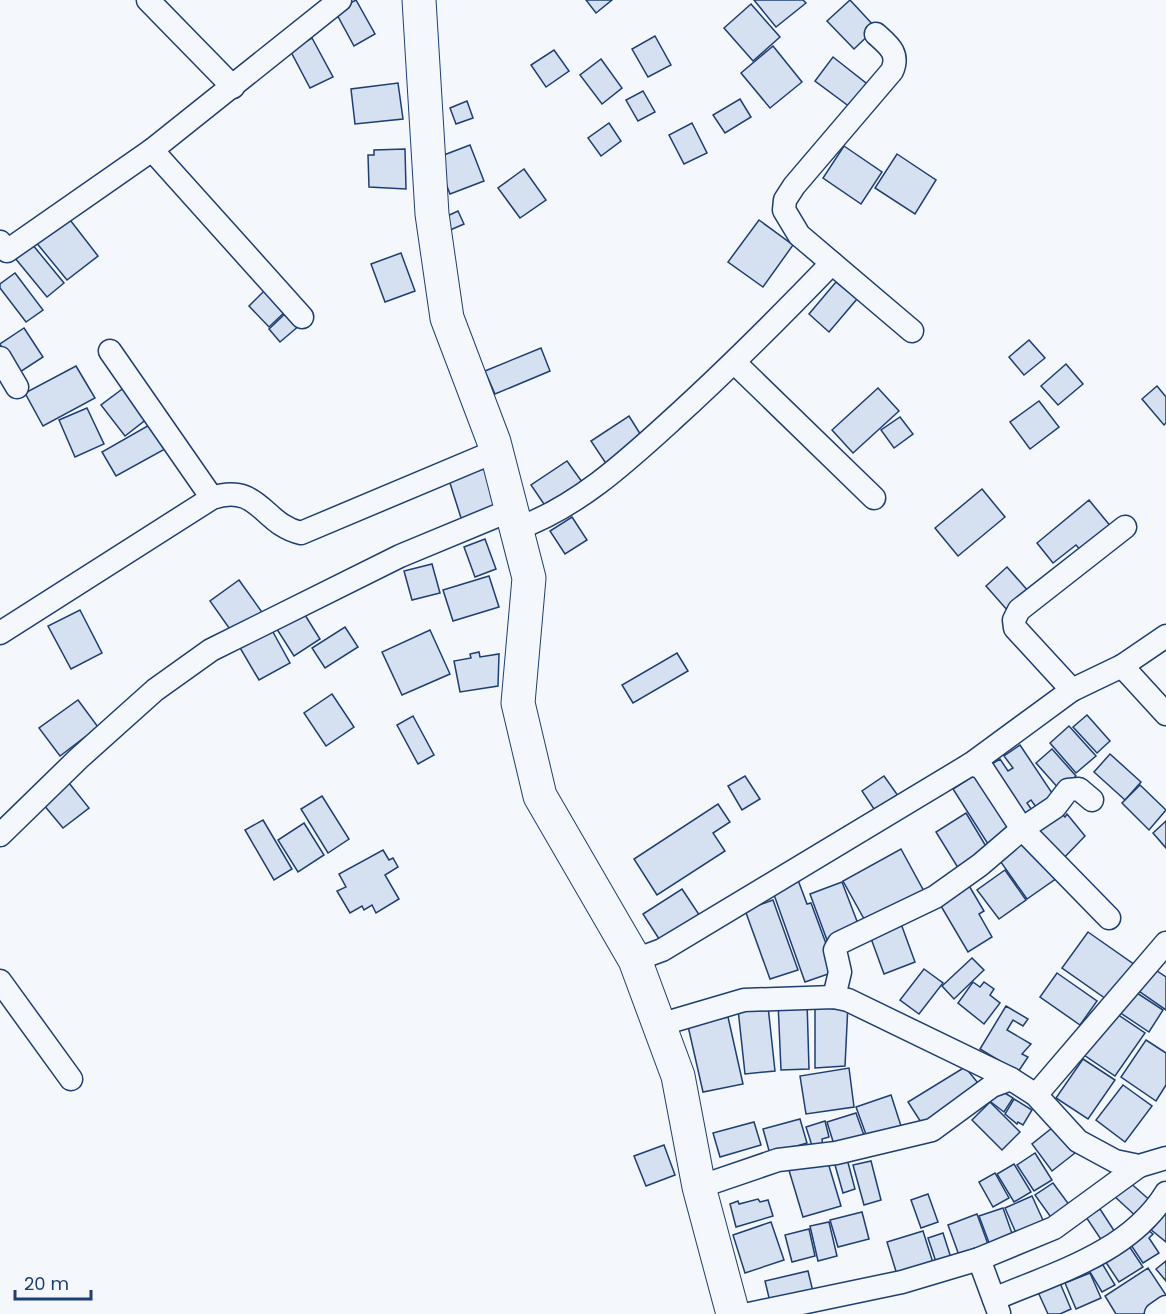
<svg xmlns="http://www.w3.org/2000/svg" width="1166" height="1314" font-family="Poppins,sans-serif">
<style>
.building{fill:#d5e0f0;stroke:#1d3f73;stroke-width:1.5}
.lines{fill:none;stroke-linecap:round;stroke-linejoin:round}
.street-casing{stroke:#1d3f73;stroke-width:25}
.secondary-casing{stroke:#1d3f73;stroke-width:35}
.street{stroke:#f4f7fb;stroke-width:22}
.secondary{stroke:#f4f7fb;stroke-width:33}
</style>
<rect width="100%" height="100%" fill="#f4f7fb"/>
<!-- building -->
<g class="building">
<polygon points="356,0 375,34 354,46 335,11"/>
<polygon points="586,0 612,0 596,13"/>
<polygon points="754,0 803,0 806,3 776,27"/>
<polygon points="850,0 876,28 854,49 827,21"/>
<polygon points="751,4 780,37 753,61 724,28"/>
<polygon points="655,36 671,65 648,77 632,49"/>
<polygon points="312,38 333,77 310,88 290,50"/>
<polygon points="773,46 802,82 770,108 741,73"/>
<polygon points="554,50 569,71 546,87 531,65"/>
<polygon points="833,57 871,87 854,110 815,81"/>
<polygon points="601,59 622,88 602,104 580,75"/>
<polygon points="398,83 403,119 355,124 351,89"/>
<polygon points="643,91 655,112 638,121 626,100"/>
<polygon points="740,99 751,117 725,133 713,115"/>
<polygon points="467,101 473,118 456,124 450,108"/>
<polygon points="609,123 621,141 601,156 588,138"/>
<polygon points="692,123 707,153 684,164 669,135"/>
<polygon points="470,145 484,181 450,194 436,158"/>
<polygon points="844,146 882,172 861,204 823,178"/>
<polygon points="405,149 406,189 369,187 368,155 374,155 374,150"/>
<polygon points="897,154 936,180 915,214 875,188"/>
<polygon points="524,169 546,200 520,218 498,188"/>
<polygon points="458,211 464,224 448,231 443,218"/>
<polygon points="67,216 98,256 67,280 35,241"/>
<polygon points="759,220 793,245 763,287 728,262"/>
<polygon points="32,244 64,283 47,297 15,258"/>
<polygon points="401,253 415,291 385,302 371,264"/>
<polygon points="15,273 43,310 26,322 0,288 0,284"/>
<polygon points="836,282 857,299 829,332 809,314"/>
<polygon points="267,288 288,309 269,327 249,306"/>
<polygon points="288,311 300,325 280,342 269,329"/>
<polygon points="24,328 43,357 17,374 0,344"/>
<polygon points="1029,340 1045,358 1024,375 1009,357"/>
<polygon points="541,348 550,371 495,394 485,371"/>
<polygon points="1066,364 1083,384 1058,405 1041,386"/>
<polygon points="76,366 95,398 43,426 25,393"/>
<polygon points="1157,386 1166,397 1166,423 1164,425 1142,399"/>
<polygon points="125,387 148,418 125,436 101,405"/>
<polygon points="878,388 899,411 853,453 832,430"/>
<polygon points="1039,401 1059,427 1030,449 1010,422"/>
<polygon points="87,408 104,444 75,457 59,420"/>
<polygon points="629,416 644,440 607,465 591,441"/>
<polygon points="900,417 913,434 894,448 881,430"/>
<polygon points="151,424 165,449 116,476 102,452"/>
<polygon points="567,461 585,486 548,510 531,485"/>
<polygon points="490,467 503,508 462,521 449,480"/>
<polygon points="982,489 1005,517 958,556 935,528"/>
<polygon points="1089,500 1112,528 1083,553 1076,545 1053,563 1037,543"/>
<polygon points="572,517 587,540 565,554 550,531"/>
<polygon points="485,539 496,569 475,577 464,547"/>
<polygon points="432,564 440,593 412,600 404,571"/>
<polygon points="1007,567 1029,592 1008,611 986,586"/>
<polygon points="489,576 499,607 453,621 443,590"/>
<polygon points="239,580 264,615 234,635 210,601"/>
<polygon points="300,607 320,639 294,656 273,623"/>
<polygon points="80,610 102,653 71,669 48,626"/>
<polygon points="268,623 290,663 259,680 236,641"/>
<polygon points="345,627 358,647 325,668 312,648"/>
<polygon points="430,630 450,674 402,695 382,652"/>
<polygon points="479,652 480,657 499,654 498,686 460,692 454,661 471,658 470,654"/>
<polygon points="677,653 688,671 633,703 622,685"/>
<polygon points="332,694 354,727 326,746 304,713"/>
<polygon points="78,700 98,727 60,756 39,728"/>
<polygon points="1087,715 1110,741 1097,753 1073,727"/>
<polygon points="413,716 434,755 418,764 397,725"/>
<polygon points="1069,726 1096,756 1076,773 1050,743"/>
<polygon points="1020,745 1056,799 1039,811 1031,800 1027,803 1034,813 1020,823 984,769 1000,759 1008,771 1013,768 1004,756"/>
<polygon points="1052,749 1076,776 1060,790 1036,763"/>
<polygon points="1110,754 1141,782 1125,800 1094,772"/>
<polygon points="981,771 1016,826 988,844 953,789"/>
<polygon points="745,776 760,799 742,810 728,786"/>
<polygon points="884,776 901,800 878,815 862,791"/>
<polygon points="69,783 89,808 63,828 43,804"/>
<polygon points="1140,785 1166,810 1149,830 1122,803"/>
<polygon points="322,796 349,839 328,853 301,809"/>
<polygon points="718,804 730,822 713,833 725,851 657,895 634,859"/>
<polygon points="1057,809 1065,817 1067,814 1085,836 1059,863 1031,836"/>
<polygon points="966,813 990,853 960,871 936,832"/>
<polygon points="263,820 292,869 274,880 245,830"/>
<polygon points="1166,821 1166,848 1153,833"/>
<polygon points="304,823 324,855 298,872 278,840"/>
<polygon points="1027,837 1057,878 1027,899 998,858"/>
<polygon points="901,849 926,895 868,926 843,881"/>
<polygon points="383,850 389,860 393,858 398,867 385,875 399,899 376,913 372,905 364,910 362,906 350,913 337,891 346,887 339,874"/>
<polygon points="1005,870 1026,900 999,919 977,890"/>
<polygon points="798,880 807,904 811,903 828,949 831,973 805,982 772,889"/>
<polygon points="842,882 860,929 827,940 810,894"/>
<polygon points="968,884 984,911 979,914 992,937 968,952 938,901"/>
<polygon points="682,889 700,916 661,942 643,914"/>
<polygon points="773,900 798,970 770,979 745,910"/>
<polygon points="900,921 915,962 884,974 869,933"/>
<polygon points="1088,932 1135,965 1109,1001 1062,968"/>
<polygon points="972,958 984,970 954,999 942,986"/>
<polygon points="1151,967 1166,977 1166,1010 1136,989"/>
<polygon points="924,969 943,983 919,1014 900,1000"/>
<polygon points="1057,973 1097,1001 1080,1025 1040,997"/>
<polygon points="973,982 980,987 984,982 994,989 990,995 1000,1003 984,1024 958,1003"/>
<polygon points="1131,989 1163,1010 1149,1032 1116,1010"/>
<polygon points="807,1001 809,1069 781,1070 778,1002"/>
<polygon points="815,1004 848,1004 845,1066 815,1068"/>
<polygon points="768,1006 775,1071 745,1074 738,1009"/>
<polygon points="1006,1006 1028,1019 1023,1026 1013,1020 1007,1030 1031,1044 1022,1054 1028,1057 1018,1072 980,1049"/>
<polygon points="1114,1012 1145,1033 1115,1076 1084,1055"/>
<polygon points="728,1017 743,1084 703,1092 688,1026"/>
<polygon points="1146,1040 1166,1053 1166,1085 1156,1101 1121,1077"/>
<polygon points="1083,1059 1115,1080 1088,1119 1056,1098"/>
<polygon points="965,1067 982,1088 924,1127 908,1102"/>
<polygon points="849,1068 854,1107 806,1114 800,1076"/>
<polygon points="1123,1085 1152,1106 1125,1142 1096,1120"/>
<polygon points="995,1087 1013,1098 1004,1112 987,1099"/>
<polygon points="891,1095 902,1129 868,1140 856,1107"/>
<polygon points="1014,1099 1032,1110 1023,1125 1018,1122 1017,1124 1005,1114"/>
<polygon points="990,1102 1020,1132 1002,1150 972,1120"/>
<polygon points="856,1113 866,1141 836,1151 827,1122"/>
<polygon points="800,1119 807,1143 770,1154 763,1129"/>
<polygon points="825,1121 829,1137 822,1139 823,1150 814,1152 806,1127"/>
<polygon points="754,1122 761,1145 720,1157 713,1133"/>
<polygon points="1052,1128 1075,1153 1052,1171 1032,1144"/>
<polygon points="664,1145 675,1175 646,1186 634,1156"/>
<polygon points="1035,1153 1052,1180 1034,1191 1017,1165"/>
<polygon points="846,1155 855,1189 843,1193 833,1158"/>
<polygon points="826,1156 841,1206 803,1217 788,1167"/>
<polygon points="871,1161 881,1200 864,1205 853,1165"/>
<polygon points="1014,1164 1031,1192 1014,1202 997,1174"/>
<polygon points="995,1173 1009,1198 993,1207 979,1182"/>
<polygon points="1127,1180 1153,1203 1139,1219 1113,1195"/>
<polygon points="1053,1183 1073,1210 1055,1223 1035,1195"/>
<polygon points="928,1194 938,1222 921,1228 911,1200"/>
<polygon points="1032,1196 1047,1229 1019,1240 1005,1208"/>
<polygon points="758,1199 760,1202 768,1200 773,1216 736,1227 730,1204 738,1201 739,1204"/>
<polygon points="1158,1207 1166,1214 1166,1242 1144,1224"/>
<polygon points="1003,1208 1014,1239 991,1248 979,1216"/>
<polygon points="1100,1209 1115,1232 1102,1241 1086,1217"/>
<polygon points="862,1212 869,1239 838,1247 830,1220"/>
<polygon points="977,1214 989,1247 960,1258 948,1225"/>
<polygon points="771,1222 784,1260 745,1273 733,1235"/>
<polygon points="829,1222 837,1256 818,1261 810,1226"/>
<polygon points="1143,1226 1153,1234 1149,1238 1159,1253 1143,1263 1129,1242"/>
<polygon points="809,1229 815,1256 792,1262 785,1235"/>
<polygon points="923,1231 934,1266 898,1278 887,1242"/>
<polygon points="943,1233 952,1261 937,1265 928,1238"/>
<polygon points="1127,1243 1143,1267 1119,1282 1103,1258"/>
<polygon points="1100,1260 1115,1285 1102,1292 1087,1267"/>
<polygon points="1166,1261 1166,1281 1156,1269"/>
<polygon points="1148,1268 1166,1295 1166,1303 1149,1314 1116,1314 1105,1296"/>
<polygon points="808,1271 814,1296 771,1306 765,1281"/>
<polygon points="1090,1273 1101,1298 1076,1309 1065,1283"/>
<polygon points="1060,1283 1071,1309 1060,1314 1048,1314 1038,1292"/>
</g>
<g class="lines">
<!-- street casing -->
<g class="street-casing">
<g id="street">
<polyline points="148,0 233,87"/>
<path d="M 876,34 C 888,45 900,53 892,71 L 794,186 L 785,200 L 784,210 L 799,235 L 912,331"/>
<polyline points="152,150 302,317"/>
<polyline points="0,242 7,251 152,150 340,0"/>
<polyline points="110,351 212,498"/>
<polyline points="0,358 17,387"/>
<polyline points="735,363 874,498"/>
<path d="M 516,529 C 576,508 626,462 672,420 C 727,370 780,317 832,263"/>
<path d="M 0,633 L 212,498 C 259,482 263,525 301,533 L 496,451"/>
<polyline points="1122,666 1166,714"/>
<polyline points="1072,690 1015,628 1014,620 1019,610 1125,527"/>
<polyline points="971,764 982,768 1022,829 1109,918"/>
<polyline points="0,835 78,759 155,690 211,650 400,556 511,510"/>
<polyline points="635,960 662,950 971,764 1072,690 1122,666 1166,636"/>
<polyline points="0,981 71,1079"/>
<polyline points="834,997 840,972 835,950 839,943 935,897 980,865 1022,829 1055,807 1068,790 1079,789 1092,800"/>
<polyline points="659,1025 744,1000 834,997 848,1000 1011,1079 1036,1095 1078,1141 1115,1161 1139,1166 1166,1158"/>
<polyline points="1036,1095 1166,943"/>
<polyline points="699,1187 778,1160 836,1153 932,1130 992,1086 1011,1079"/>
<polyline points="979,1259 999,1313"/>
<path d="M 994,1299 C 1055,1273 1129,1253 1166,1193"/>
<polyline points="749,1314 902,1282 979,1259 1054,1228 1139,1166"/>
<polyline points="1156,1314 1166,1307"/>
</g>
</g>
<!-- secondary casing -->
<g class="secondary-casing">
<polyline id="secondary" points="419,0 432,214 447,318 494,442 529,578 518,703 540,796 635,960 678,1076 699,1187 733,1314"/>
</g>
<!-- street -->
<use href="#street" class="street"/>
<!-- secondary -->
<use href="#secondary" class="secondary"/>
</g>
<!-- scale -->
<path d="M15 1290v9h76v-9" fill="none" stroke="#1d3f73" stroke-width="3"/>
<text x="24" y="1290" font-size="18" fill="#1d3f73" stroke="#f4f7fb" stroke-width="4.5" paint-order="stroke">20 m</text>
</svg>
